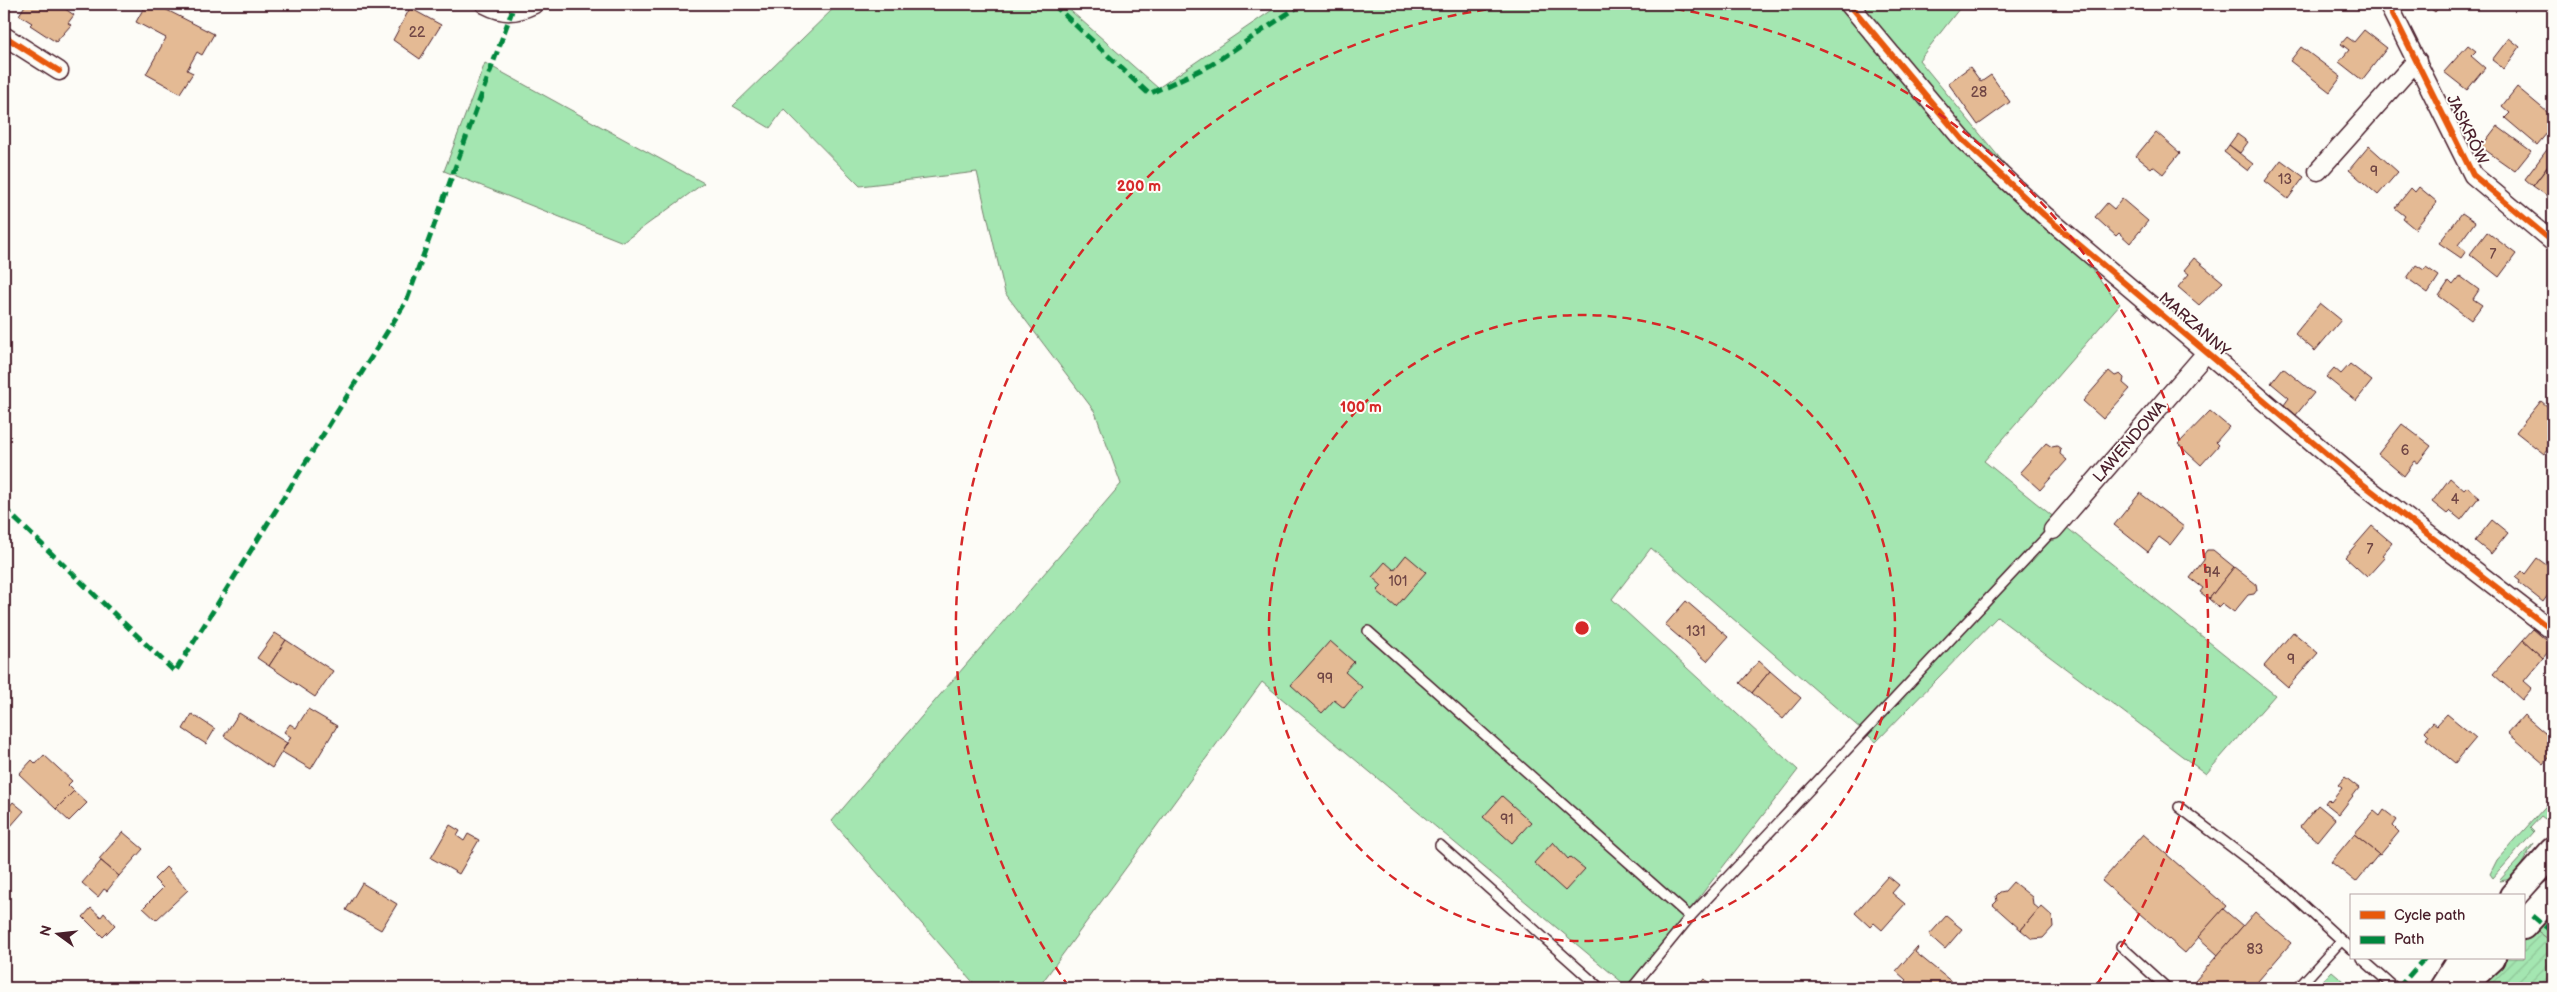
<svg xmlns="http://www.w3.org/2000/svg" width="2557" height="992" font-family="'Balsamiq Sans',sans-serif">
<style>
.grass{fill:#a4e6b1;stroke:#77826e}
.garden{fill:url(#garden-furrows);stroke:#77826e}
.building{fill:#e4ba94;stroke:#4a1f2b}
.lines{fill:none;stroke-linecap:round;stroke-linejoin:round}
.lane-casing{stroke:#4a1f2b;stroke-width:12}
.street-casing{stroke:#4a1f2b;stroke-width:21}
.primary-casing{stroke:#4a1f2b;stroke-width:30}
.lane{stroke:#fdfcf7;stroke-width:9}
.street{stroke:#fdfcf7;stroke-width:18}
.primary{stroke:#fdfcf7;stroke-width:26}
.quiet{stroke:#00873e;stroke-width:5;stroke-dasharray:10 5;stroke-linecap:butt}
.cycleway-casing{stroke:#fdfcf7;stroke-width:9}
.cycleway{stroke:#e8590c;stroke-width:6}
.ring{fill:none;stroke:#d62828;stroke-width:2.5;stroke-dasharray:9 6}
.labels{text-anchor:middle;dominant-baseline:central;stroke-width:4;stroke-linejoin:round;paint-order:stroke}
.number-label{font-size:14px;fill:#704645}
.street-label{font-size:16px;fill:#4a1f2b;stroke:#fdfcf7}
.centre{fill:#d62828;stroke:#fdfcf7;stroke-width:2.5}
.ring-label{font-size:15px;text-anchor:middle;font-weight:bold;fill:#d62828;stroke:#fdfcf7;stroke-width:4;stroke-linejoin:round;paint-order:stroke}
</style>
<defs>
<pattern id="garden-furrows" width="10" height="10" patternUnits="userSpaceOnUse" patternTransform="scale(1.25)"><rect width="10" height="10" fill="#a4e6b1"/><path d="M-1 1l2-2M0 10L10 0M9 11l2-2" fill="none" stroke="#8fc598"/></pattern>
</defs>
<rect width="100%" height="100%" fill="#fdfcf7"/>
<filter id="ink" filterUnits="userSpaceOnUse"><feTurbulence type="fractalNoise" baseFrequency=".02" numOctaves="2"/><feDisplacementMap in="SourceGraphic" scale="10" xChannelSelector="R" yChannelSelector="G"/><feConvolveMatrix kernelMatrix="1 2 1 2 8 2 1 2 1" color-interpolation-filters="sRGB"/></filter>
<g filter="url(#ink)">
<!-- grass -->
<g class="grass">
<polygon points="834,4 1063,4 1158,88 1281,4 1963,4 1919,60 2120,304 1984,461 2275,695 2206,774 1997,617 1876,742 1651,548 1612,599 1798,770 1629,988 1262,682 1038,988 978,988 832,821 1121,484 1095,412 1005,293 977,172 860,186 784,109 770,128 733,106 836,6"/>
<polygon points="485,63 704,183 623,242 444,171"/>
<polygon points="2553,798 2553,810 2545,819 2541,816 2530,828 2534,832 2493,878 2490,874 2497,860"/>
<polygon points="2534,843 2513,879 2499,881"/>
<polygon points="2553,909 2553,943 2535,929"/>
<polygon points="2332,971 2352,988 2316,988"/>
</g>
<!-- garden -->
<polygon class="garden" points="2535,929 2553,943 2553,988 2481,988 2508,958 2523,958 2523,942"/>
<!-- building -->
<g class="building">
<polygon points="26,4 58,4 74,15 68,23 71,25 56,42 30,25 32,23 19,15"/>
<polygon points="146,4 155,4 214,34 202,55 197,52 187,70 193,73 180,93 146,74 166,38 136,22"/>
<polygon points="2419,4 2442,4 2435,12 2430,8 2428,10"/>
<polygon points="410,8 441,25 420,59 393,40"/>
<polygon points="2364,30 2387,48 2362,80 2339,62 2349,50 2341,44 2347,37 2354,42"/>
<polygon points="2509,38 2520,47 2504,69 2492,60"/>
<polygon points="2468,45 2476,51 2471,56 2485,68 2467,90 2444,72"/>
<polygon points="2301,47 2341,77 2330,92 2290,61"/>
<polygon points="1970,67 1981,82 1991,75 2010,102 1978,125 1948,83"/>
<polygon points="2517,87 2553,117 2553,126 2537,145 2505,118 2510,113 2502,106"/>
<polygon points="2497,126 2531,151 2515,171 2481,147"/>
<polygon points="2156,132 2180,153 2163,174 2153,166 2151,168 2136,156"/>
<polygon points="2237,134 2248,142 2240,153 2229,145"/>
<polygon points="2229,145 2253,164 2248,171 2224,152"/>
<polygon points="2369,146 2398,172 2378,195 2349,170"/>
<polygon points="2549,147 2553,150 2553,159 2533,186 2525,179"/>
<polygon points="2281,160 2304,177 2288,199 2265,181"/>
<polygon points="2549,165 2553,168 2553,200 2533,186"/>
<polygon points="2419,187 2437,202 2415,229 2403,219 2405,216 2395,208 2411,188 2415,192"/>
<polygon points="2122,199 2148,221 2130,243 2119,233 2116,236 2095,217 2107,203 2114,209"/>
<polygon points="2462,213 2475,222 2458,245 2466,251 2461,258 2439,243"/>
<polygon points="2487,232 2516,254 2499,277 2470,254"/>
<polygon points="2194,258 2223,282 2199,305 2178,287 2189,274 2184,270"/>
<polygon points="2416,265 2424,270 2426,267 2439,276 2428,293 2407,278"/>
<polygon points="2460,276 2479,290 2473,299 2482,305 2471,320 2439,296 2449,281 2453,285"/>
<polygon points="2320,303 2341,320 2315,351 2295,334"/>
<polygon points="2350,364 2372,381 2356,401 2326,377 2334,368 2341,374"/>
<polygon points="2283,368 2314,393 2296,415 2284,405 2289,398 2271,383"/>
<polygon points="2109,371 2115,376 2120,374 2124,378 2123,383 2130,389 2103,419 2083,401"/>
<polygon points="2541,401 2553,411 2553,442 2544,454 2516,432"/>
<polygon points="2210,411 2229,427 2216,442 2219,445 2201,465 2178,444"/>
<polygon points="2402,424 2431,446 2418,463 2415,461 2404,476 2378,454"/>
<polygon points="2046,443 2052,447 2057,446 2061,449 2060,454 2067,460 2040,490 2020,472"/>
<polygon points="2450,478 2464,490 2467,487 2479,497 2461,520 2450,511 2447,514 2432,502"/>
<polygon points="2140,493 2184,527 2170,545 2159,537 2148,552 2114,525"/>
<polygon points="2492,520 2508,533 2491,554 2475,541"/>
<polygon points="2372,526 2392,543 2382,555 2385,557 2367,577 2345,557"/>
<polygon points="2207,550 2213,550 2234,567 2209,599 2200,592 2203,588 2190,578 2204,560 2204,554"/>
<polygon points="1406,555 1426,572 1396,607 1377,591 1382,586 1372,577 1385,562 1394,570"/>
<polygon points="2537,558 2553,570 2553,588 2543,602 2519,583 2520,581 2516,578 2522,571 2525,574"/>
<polygon points="2234,567 2256,584 2257,590 2254,594 2248,595 2234,612 2222,603 2218,607 2209,599"/>
<polygon points="1686,601 1728,637 1707,661 1665,625"/>
<polygon points="2533,629 2553,646 2543,658 2523,640"/>
<polygon points="2293,632 2318,653 2288,687 2264,666"/>
<polygon points="275,633 286,640 269,666 257,658"/>
<polygon points="286,640 333,671 315,697 269,666"/>
<polygon points="2523,640 2543,658 2524,681 2532,688 2522,700 2493,674"/>
<polygon points="1330,641 1354,662 1345,672 1362,687 1344,708 1334,700 1322,713 1291,685"/>
<polygon points="1759,661 1770,671 1752,693 1740,683"/>
<polygon points="1770,671 1801,698 1783,719 1752,693"/>
<polygon points="308,709 337,726 311,769 282,752 291,737 284,732 290,724 296,728"/>
<polygon points="239,713 287,743 272,768 224,736"/>
<polygon points="192,714 215,729 206,744 183,729"/>
<polygon points="2447,714 2476,738 2455,763 2426,739 2429,735 2425,731 2433,722 2437,725"/>
<polygon points="2524,715 2553,740 2553,753 2544,764 2508,733"/>
<polygon points="44,755 72,781 68,785 74,791 56,809 19,774 32,760 36,764"/>
<polygon points="2345,777 2359,788 2339,814 2325,803 2328,799 2331,802 2342,788 2338,785"/>
<polygon points="74,791 87,803 69,821 56,809"/>
<polygon points="1502,796 1531,822 1512,843 1483,817"/>
<polygon points="13,802 24,811 10,827 4,822 4,813"/>
<polygon points="2318,805 2335,819 2317,841 2300,827"/>
<polygon points="2384,810 2397,820 2393,826 2399,832 2380,855 2354,834 2374,811 2380,816"/>
<polygon points="450,825 460,831 457,836 464,841 468,834 479,840 459,874 431,858"/>
<polygon points="123,832 143,849 119,876 99,859"/>
<polygon points="2143,834 2226,906 2185,953 2102,881"/>
<polygon points="2354,834 2379,854 2356,882 2331,862"/>
<polygon points="1553,842 1568,859 1570,857 1585,869 1565,891 1534,863"/>
<polygon points="101,861 119,876 107,891 104,889 98,897 82,883"/>
<polygon points="166,867 188,890 156,920 143,908 163,888 154,879"/>
<polygon points="1888,876 1899,885 1892,893 1905,904 1882,930 1874,923 1870,927 1855,913"/>
<polygon points="2013,882 2032,897 2033,904 2039,909 2021,930 1993,905 1997,901 1996,896 2000,892 2005,891"/>
<polygon points="362,883 397,904 381,930 346,910"/>
<polygon points="2041,906 2052,916 2053,927 2043,938 2032,939 2021,930"/>
<polygon points="91,908 101,917 104,913 115,925 103,937 83,917"/>
<polygon points="2223,909 2243,926 2218,955 2198,937"/>
<polygon points="2255,912 2291,943 2252,988 2189,988"/>
<polygon points="1946,916 1962,929 1945,949 1929,935"/>
<polygon points="1917,947 1918,948 1915,952 1953,983 1948,988 1910,988 1904,983 1906,980 1896,971"/>
<polygon points="1704,979 1715,988 1696,988"/>
</g>
<g class="lines">
<!-- lane casing -->
<g class="lane-casing">
<g id="lane">
<polyline points="1368,631 1690,917 2053,530"/>
<polyline points="2179,807 2280,884 2351,949"/>
<polyline points="1440,845 1600,988"/>
<polyline points="2121,946 2167,988"/>
<polyline points="2361,958 2395,988"/>
<polyline points="1632,988 1690,917"/>
<polyline points="2298,988 2341,941"/>
</g>
</g>
<!-- street casing -->
<g class="street-casing">
<g id="street">
<path d="M 485,4 C 504,14 515,13 534,4"/>
<polyline points="1849,4 1963,140 2044,215 2355,478 2553,631"/>
<polyline points="2388,4 2473,175 2553,242"/>
<polyline points="4,36 59,71"/>
<polyline points="2318,171 2417,60"/>
<polyline points="2053,530 2206,353"/>
</g>
</g>
<!-- primary casing -->
<g class="primary-casing">
<g id="primary">
<polyline points="2513,896 2553,851"/>
<polyline points="2523,926 2553,893"/>
<polyline points="2443,988 2462,958"/>
<polyline points="2460,988 2492,958"/>
</g>
</g>
<!-- lane -->
<use href="#lane" class="lane"/>
<!-- street -->
<use href="#street" class="street"/>
<!-- primary -->
<use href="#primary" class="primary"/>
<!-- quiet -->
<g class="quiet">
<polyline points="1053,4 1149,94 1211,65 1302,4"/>
<polyline points="4,508 175,672 407,300 512,11"/>
<polyline points="2533,916 2553,933"/>
<polyline points="2398,988 2425,958"/>
</g>
<!-- cycleway casing -->
<g class="cycleway-casing">
<g id="cycleway">
<polyline points="1849,4 1963,140 2044,215 2355,478 2553,631"/>
<polyline points="2388,4 2473,175 2553,242"/>
<polyline points="4,36 59,71"/>
</g>
</g>
<!-- cycleway -->
<use href="#cycleway" class="cycleway"/>
</g>
</g>
<!-- distance rings -->
<g class="ring">
<circle cx="1582" cy="628" r="313"/>
<path d="M1069 987A626 626 0 0 1 1533 4M1631 4A626 626 0 0 1 2095 987"/>
</g>
<g class="labels">
<!-- number labels -->
<g class="number-label">
<text x="417" y="32">22</text>
<text x="1979" y="92">28</text>
<text x="2374" y="171">9</text>
<text x="2285" y="179">13</text>
<text x="2493" y="254">7</text>
<text x="2405" y="450">6</text>
<text x="2455" y="499">4</text>
<text x="2370" y="549">7</text>
<text x="2212" y="572">94</text>
<text x="1398" y="581">101</text>
<text x="1696" y="631">131</text>
<text x="2291" y="659">9</text>
<text x="1325" y="678">99</text>
<text x="1507" y="819">91</text>
<text x="2255" y="949">83</text>
</g>
<!-- street labels -->
<g class="street-label">
<text transform="translate(2467 130) rotate(64)">JASKRÓW</text>
<text transform="translate(2194 325) rotate(41)">MARZANNY</text>
<text transform="translate(2130 442) rotate(-49)">LAWENDOWA</text>
</g>
</g>
<circle cx="1582" cy="628" r="8" class="centre"/>
<g class="ring-label">
<text x="1139" y="191">200 m</text>
<text x="1361" y="412">100 m</text>
</g>
<!-- margin -->
<rect width="2557" height="992" fill="none" stroke="#fdfcf7" stroke-width="20"/>
<rect x="10" y="10" width="2537" height="972" fill="none" stroke="#4a1f2b" stroke-width="2" filter="url(#ink)"/>
<!-- legend -->
<rect x="2350" y="894" width="175" height="65" fill="#fdfcf7" stroke="#b5a4a5"/>
<rect x="2360" y="911" width="25" height="8" fill="#e8590c" stroke="#b5a4a5"/>
<text x="2394" y="920" font-size="15" fill="#4a1f2b">Cycle path</text>
<rect x="2360" y="936" width="25" height="8" fill="#00873e" stroke="#b5a4a5"/>
<text x="2394" y="944" font-size="15" fill="#4a1f2b">Path</text>
<!-- north arrow -->
<g transform="translate(58 934) rotate(285)" stroke="#fdfcf7" stroke-width="4" paint-order="stroke">
<path d="M0-4L9 19L0 12L-9 19Z" fill="#4a1f2b"/>
<text y="-8" font-size="14" font-weight="bold" text-anchor="middle" fill="#4a1f2b">N</text>
</g>
</svg>
